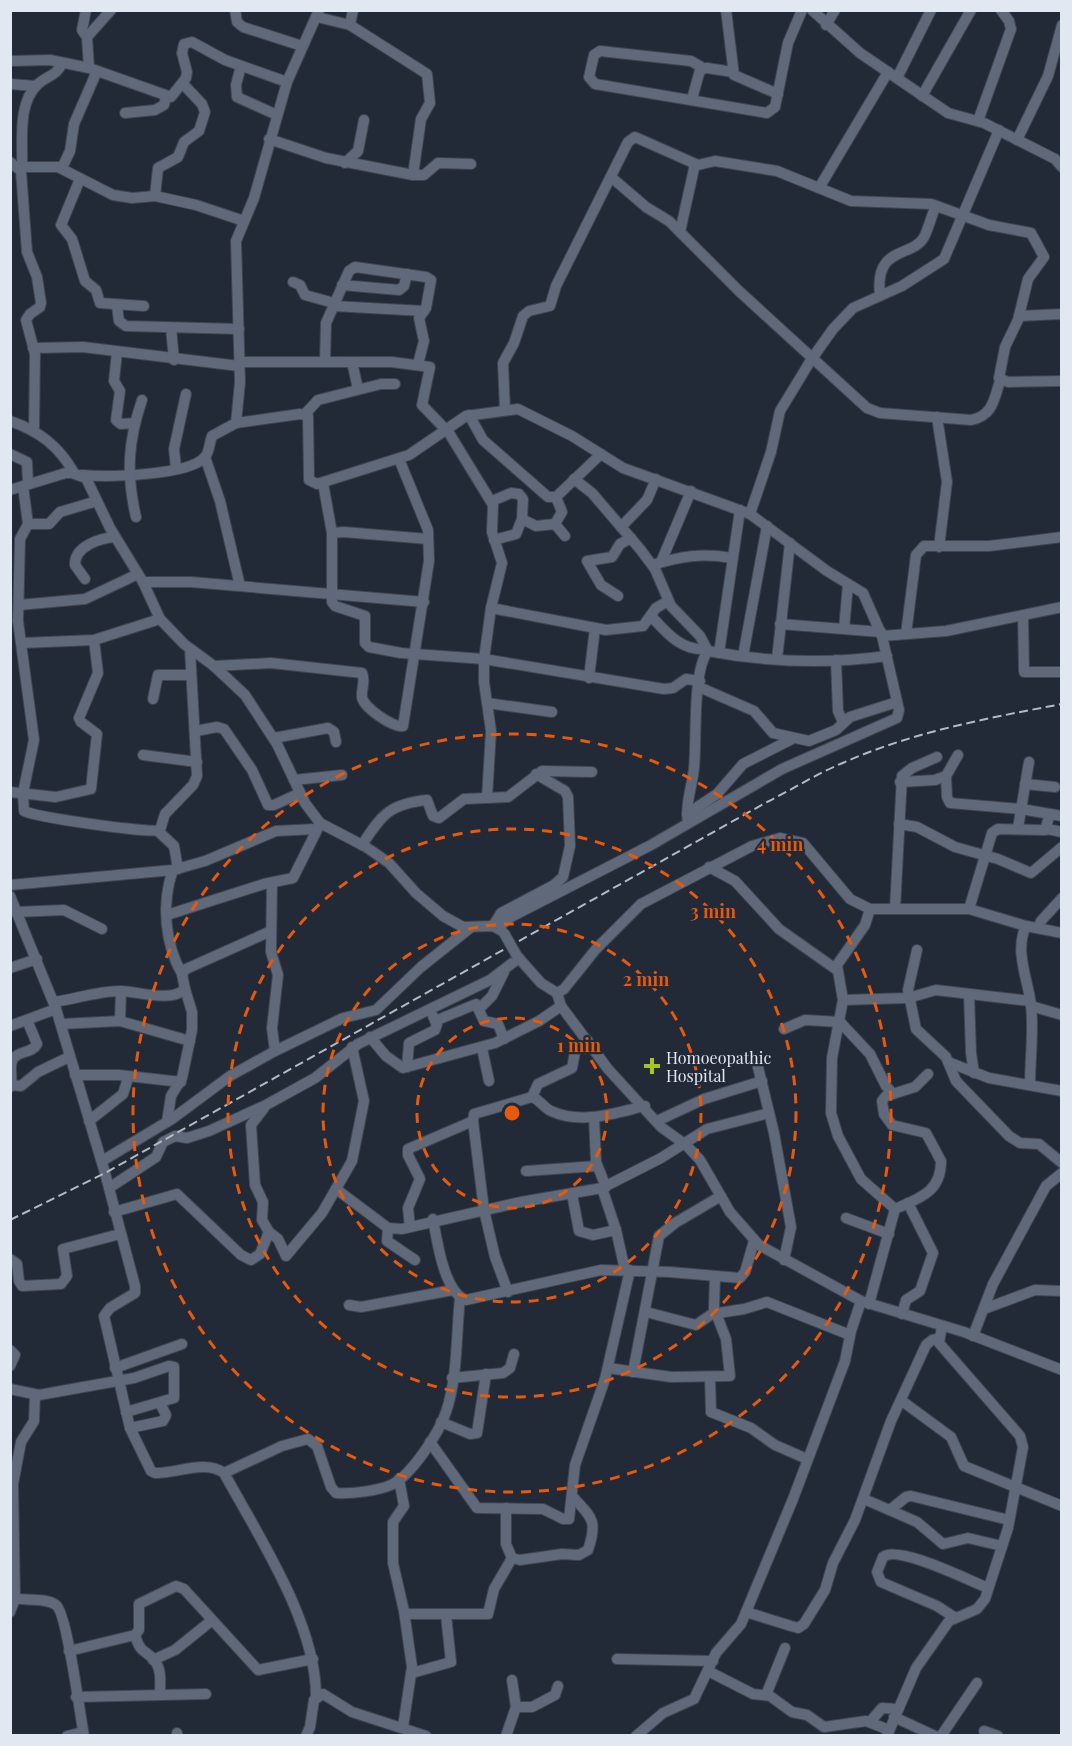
<svg xmlns="http://www.w3.org/2000/svg" width="1072" height="1746" font-family="'Playfair Display',serif">
<style>
.lines{fill:none;stroke-linecap:round;stroke-linejoin:round}
.minor-casing{stroke:#3f4551;stroke-width:12}
.minor{stroke:#606979;stroke-width:10}
.rail{stroke:#b3bac4;stroke-width:2;stroke-dasharray:9 4.5;stroke-linecap:butt}
.minor-bridge-casing{stroke:#3f4551;stroke-width:12;stroke-linecap:butt}
.minor-bridge{stroke:#606979;stroke-width:10}
.ring{fill:none;stroke:#e8590c;stroke-width:3;stroke-dasharray:10 8}
.poi-dot{fill:#a8c71e;stroke:#222937;stroke-width:2}
.labels{text-anchor:middle;dominant-baseline:central;stroke-width:4.5;stroke-linejoin:round;paint-order:stroke}
.poi-label{font-size:16px;fill:#e2e8f1;stroke:#222937;text-anchor:start}
.centre{fill:#e8590c;stroke:#222937;stroke-width:3}
.ring-label{font-size:18px;text-anchor:middle;font-weight:bold;fill:#e8590c;stroke:#222937;stroke-width:4.5;stroke-linejoin:round;paint-order:stroke}
</style>
<rect width="100%" height="100%" fill="#222937"/>
<g class="lines">
<!-- minor casing -->
<g class="minor-casing">
<g id="minor">
<polyline points="86,10 82,30 87,37"/>
<polyline points="235,10 237,22 243,27 302,46"/>
<polyline points="726,10 734,75 778,94"/>
<polyline points="812,10 860,53 948,113 984,123 1055,159 1062,167"/>
<polyline points="317,17 350,25 427,74 430,103 421,119 413,175"/>
<polyline points="350,25 353,10"/>
<polyline points="826,25 835,10"/>
<polyline points="10,61 50,60 89,68 171,97 186,78 187,72 182,53 184,44 192,42 225,60 287,82"/>
<polyline points="241,66 236,85 237,97 277,115"/>
<polyline points="89,68 87,37 111,10"/>
<polyline points="703,68 691,61 600,51 594,55 589,77 595,84 767,113 775,107 788,43 802,10"/>
<polyline points="897,78 931,10"/>
<polyline points="10,84 35,86"/>
<polyline points="922,96 971,10"/>
<polyline points="692,99 700,70 707,68 733,72"/>
<polyline points="125,113 155,110 164,105 166,97"/>
<polyline points="978,121 1011,29 1009,21 1001,10"/>
<polyline points="269,139 326,158 413,175 424,175 438,163 471,164"/>
<polyline points="1017,140 1048,76 1062,25"/>
<polyline points="10,162 21,171 27,252 37,277 41,303 40,307 30,314 26,320 35,354 34,429"/>
<polyline points="345,163 358,151 364,120"/>
<polyline points="19,167 58,167 113,195 132,198 155,196 196,205 244,221"/>
<path d="M 22,167 C 23,141 17,103 38,84 C 48,75 57,76 62,63"/>
<polyline points="62,168 70,151 74,124 97,71"/>
<path d="M 611,177 L 646,207 L 669,221 L 739,291 L 867,408 L 880,413 L 971,420 C 993,416 994,399 1000,381"/>
<polyline points="80,179 61,225 72,239 85,281 96,290 100,303 144,306"/>
<polyline points="819,188 888,72"/>
<polyline points="155,196 158,168 178,157 184,142 199,131 205,112 202,104 183,84"/>
<polyline points="680,232 695,164"/>
<polyline points="293,282 300,285 305,295 334,303"/>
<polyline points="342,285 399,290 404,286 407,274"/>
<path d="M 880,295 C 874,245 913,258 924,237 C 929,228 931,216 936,206"/>
<polyline points="117,306 119,321 126,326 239,329"/>
<polyline points="333,306 424,311"/>
<polyline points="1019,316 1062,314"/>
<polyline points="171,328 174,360"/>
<polyline points="33,348 83,347 239,366"/>
<polyline points="117,352 114,381 120,391 116,420 121,424 134,423"/>
<polyline points="325,361 326,323 349,271 355,267 426,277 431,280 426,308 419,318 424,341 418,364"/>
<polyline points="239,362 392,362 430,367 422,405 449,433 493,505 492,532 502,563 491,608 484,659 484,682 491,731 487,798"/>
<polyline points="352,362 358,389"/>
<polyline points="505,410 503,363 514,343 523,316 529,311 550,306 556,286 628,142 635,137 698,165 715,161 777,171 851,201 931,204 989,225 1031,233 1044,257 1028,279 1018,320 1005,347 999,378 1008,382 1062,381"/>
<polyline points="305,414 318,400 381,384 395,384"/>
<polyline points="469,415 483,440 548,497 556,497 601,454"/>
<polyline points="937,417 947,482 939,547"/>
<path d="M 10,421 C 39,431 59,446 74,473"/>
<polyline points="236,423 300,414 308,416 309,480 317,484 409,455 466,416 518,409 572,436 623,468 750,514 827,571 863,593 882,636 899,710 897,718 782,769 651,845 509,918 499,927"/>
<polyline points="10,454 27,462 28,484"/>
<polyline points="205,457 220,501 240,586"/>
<polyline points="176,468 174,449 186,394"/>
<path d="M 82,475 C 106,477 189,476 205,457 C 210,451 209,443 212,436 L 236,423 L 240,382 L 236,241 L 254,198 L 287,82 L 319,10"/>
<path d="M 574,479 L 592,493 L 640,549 L 655,569 L 671,606 L 700,636 L 708,651 C 766,662 829,664 887,656"/>
<polyline points="323,483 332,533 332,602 335,606 365,616 365,643 369,647 401,653 484,659 664,689 673,688 686,679 700,681"/>
<path d="M 23,486 L 28,524 L 20,539 L 18,621 L 34,740 L 23,793 L 24,811 C 35,817 152,834 160,830 L 165,814 L 193,785 L 197,776 L 190,649"/>
<polyline points="10,490 69,472 86,478 110,528 143,582 160,619 184,644 214,666 245,695 277,744 305,803 320,823 366,847 389,863 416,893 443,916 463,927 493,926 502,931"/>
<polyline points="492,501 511,493 519,494 523,499 522,519"/>
<polyline points="750,514 771,452 780,411 811,360 833,329 853,308 902,286 944,259 999,130"/>
<path d="M 136,517 C 126,474 128,441 142,400"/>
<polyline points="28,524 49,524 60,512 97,501"/>
<polyline points="555,524 562,512 556,497"/>
<polyline points="621,527 647,500 656,479"/>
<polyline points="332,533 344,532 428,539"/>
<polyline points="494,540 516,534 522,519 536,526 555,524 565,536"/>
<polyline points="661,562 691,491"/>
<path d="M 653,565 C 680,556 702,553 732,558"/>
<path d="M 85,579 L 75,565 C 74,546 101,538 115,537"/>
<polyline points="143,582 191,582 424,602"/>
<polyline points="618,596 601,585 587,561 612,557 620,544 631,538"/>
<polyline points="19,605 85,599 138,574"/>
<polyline points="491,608 606,630 643,626 656,608 668,601"/>
<polyline points="1023,615 1024,672 1062,672"/>
<path d="M 651,616 C 666,632 681,651 705,649"/>
<polyline points="780,624 881,632"/>
<polyline points="844,629 848,584"/>
<polyline points="906,634 916,555 924,546 989,546 1062,537"/>
<polyline points="882,636 946,631 1062,607"/>
<polyline points="22,643 94,640 160,619"/>
<polyline points="719,653 740,510"/>
<polyline points="743,656 767,526"/>
<polyline points="777,659 790,543"/>
<polyline points="836,660 838,711 843,722"/>
<path d="M 214,666 L 271,663 L 362,673 C 366,682 361,688 362,697 C 363,707 393,728 403,726 L 429,561 L 428,530 L 399,459"/>
<polyline points="589,678 595,628"/>
<polyline points="699,687 754,711 773,733 809,741 836,730 850,717 897,702"/>
<polyline points="153,699 158,675 191,675"/>
<polyline points="487,703 552,712"/>
<polyline points="196,731 217,727 224,729 252,770 268,805 274,805 300,793"/>
<polyline points="274,738 328,728 334,732 336,742"/>
<polyline points="143,755 197,762"/>
<polyline points="946,776 947,797 950,803 1021,809 1062,816"/>
<polyline points="294,780 342,775"/>
<polyline points="900,782 935,780 946,776 958,755"/>
<polyline points="1025,784 1055,787"/>
<polyline points="10,792 56,797 91,789 97,734 81,722 79,718 98,673 94,640"/>
<polyline points="687,814 717,794 743,764 792,739"/>
<path d="M 688,823 C 685,803 692,788 694,768 C 697,741 692,671 708,651"/>
<polyline points="899,824 917,827 955,847 998,859 1031,873 1062,847"/>
<polyline points="1018,828 1029,762"/>
<polyline points="1047,829 1062,832"/>
<polyline points="158,831 174,846 178,869"/>
<path d="M 362,845 C 382,814 390,804 427,800 L 433,816 L 439,818 L 464,799 L 508,797 L 542,771 L 592,772"/>
<polyline points="709,867 735,881 779,929 837,970"/>
<path d="M 173,870 C 161,903 165,944 182,974"/>
<polyline points="272,883 271,952 278,975 272,1028 275,1051"/>
<polyline points="10,885 173,870 205,861 276,831 316,829"/>
<path d="M 10,896 L 56,1009 L 105,1173 L 135,1286 L 135,1293 L 110,1308 L 104,1316 L 130,1428 L 151,1471 L 155,1473 C 176,1474 205,1459 224,1473 C 259,1537 316,1623 316,1696"/>
<polyline points="895,909 902,776 912,768 937,757"/>
<polyline points="969,909 992,833 998,829 1045,830 1050,814"/>
<polyline points="16,912 64,910 102,929"/>
<polyline points="167,915 264,884 293,878 319,826"/>
<polyline points="493,926 501,913 554,885 563,877 570,846 568,797 565,791 536,774"/>
<path d="M 1026,926 C 1014,951 1028,979 1031,1005 C 1034,1030 1030,1059 1030,1085"/>
<polyline points="1038,928 1041,921 1062,898"/>
<polyline points="917,950 908,990 916,1029 946,1057 956,1081 1009,1136 1020,1143 1039,1144 1062,1163"/>
<polyline points="517,956 541,983 557,993 564,989 596,949 641,904 752,846 780,838 803,843 850,899 870,909 969,909 1026,926 1062,933"/>
<polyline points="10,968 37,959"/>
<polyline points="557,993 561,1006 608,1069 661,1127 686,1145 700,1160 730,1212 759,1245 861,1301 964,1332 1062,1370"/>
<polyline points="969,994 971,1053 974,1073"/>
<polyline points="843,1000 908,998 936,990 1030,1001"/>
<path d="M 54,1002 C 75,999 99,991 120,991 C 137,991 171,1003 185,989 L 182,974 L 186,969 L 271,931"/>
<polyline points="1031,1006 1062,1015"/>
<polyline points="479,1009 492,996 504,972"/>
<polyline points="120,1021 121,991"/>
<polyline points="435,1021 476,1004 484,1021 498,1024 504,1039"/>
<polyline points="61,1024 120,1021 190,1041"/>
<polyline points="10,1026 56,1009"/>
<polyline points="784,1029 805,1020 840,1022 870,1054 886,1086 893,1094"/>
<polyline points="370,1037 386,1056 403,1068 495,1043 539,1021 561,1006"/>
<polyline points="482,1048 489,1081"/>
<polyline points="756,1059 774,1133 791,1227 784,1260"/>
<polyline points="948,1062 989,1078 1062,1091"/>
<polyline points="407,1067 409,1043 435,1030 437,1024 433,1016"/>
<polyline points="75,1075 119,1075 181,1082"/>
<polyline points="12,1085 21,1086 38,1072 69,1057"/>
<path d="M 10,1087 C 14,1079 8,1067 13,1059 C 19,1050 32,1054 37,1044 L 27,1020"/>
<polyline points="532,1097 538,1084 572,1068 575,1052 588,1041"/>
<polyline points="264,1108 251,1125 255,1185 263,1202 262,1220 269,1232 278,1239 286,1256 322,1213 352,1161 364,1101 352,1047"/>
<polyline points="594,1117 596,1162 606,1187"/>
<polyline points="89,1121 123,1094 128,1078"/>
<polyline points="657,1121 704,1099 762,1081"/>
<polyline points="167,1122 171,1096 182,1078 192,1030 192,1012 185,989"/>
<polyline points="102,1161 172,1119 230,1076 275,1051 343,1018 376,1010 421,967 470,928"/>
<polyline points="526,1171 597,1166"/>
<polyline points="109,1188 156,1157 163,1142 175,1136 187,1138 209,1131 266,1105 315,1078 358,1044 490,980 519,958"/>
<polyline points="602,1188 616,1230 625,1270"/>
<polyline points="336,1189 388,1228 402,1229 521,1202 602,1188 661,1158 707,1129 769,1113"/>
<polyline points="572,1194 579,1231 593,1235 616,1230"/>
<path d="M 895,1209 C 920,1198 941,1192 941,1161 L 926,1133 L 892,1125 L 884,1114 L 882,1101 L 886,1096 L 915,1087 L 928,1074"/>
<polyline points="114,1212 177,1194 241,1255 251,1260 260,1254 269,1232"/>
<polyline points="846,1218 889,1234"/>
<path d="M 433,1219 C 437,1241 444,1292 466,1300 L 601,1270 L 670,1272 L 740,1278 L 745,1272 L 754,1241"/>
<polyline points="410,1227 408,1208 420,1179 408,1155 408,1149 473,1121"/>
<polyline points="388,1228 387,1241 415,1260"/>
<polyline points="10,1259 17,1264 19,1281 22,1286 61,1284 67,1276 63,1249 120,1234"/>
<path d="M 508,1292 L 495,1257 L 484,1210 L 473,1121 L 474,1114 L 532,1097 C 540,1100 544,1108 551,1111 C 581,1125 615,1113 645,1106"/>
<polyline points="869,1304 895,1209 861,1179 838,1136 831,1113 832,1058 843,1000 837,965 865,925 870,909"/>
<polyline points="349,1305 361,1307 453,1290"/>
<polyline points="984,1309 1035,1290 1062,1291"/>
<polyline points="646,1312 696,1325 712,1314 744,1309 767,1302 850,1335"/>
<polyline points="902,1314 906,1300 920,1291 933,1253 908,1203"/>
<polyline points="973,1336 993,1284 1046,1186 1062,1173"/>
<polyline points="10,1350 15,1355 10,1366"/>
<polyline points="115,1368 182,1344"/>
<polyline points="608,1368 671,1377 730,1376 726,1339 714,1308 715,1276"/>
<polyline points="633,1372 659,1236 675,1223 721,1196"/>
<polyline points="710,1377 711,1412 751,1428 775,1445 807,1459"/>
<polyline points="452,1378 503,1373 510,1368 514,1354"/>
<polyline points="10,1389 39,1395 134,1378 169,1366 174,1367 174,1398 126,1412"/>
<polyline points="902,1401 951,1437 964,1466 1062,1506"/>
<polyline points="441,1422 470,1434 477,1433 486,1374"/>
<polyline points="130,1428 163,1421 166,1415 160,1403"/>
<polyline points="430,1442 477,1508 543,1509 563,1519 569,1519 575,1465 605,1379 630,1270"/>
<path d="M 224,1473 L 282,1446 L 308,1439 L 317,1446 L 331,1487 L 336,1493 C 351,1494 377,1491 391,1485 C 411,1476 439,1433 446,1412 C 458,1377 456,1335 460,1298"/>
<polyline points="399,1479 404,1506 393,1522 393,1563 404,1611 412,1667 403,1727"/>
<polyline points="864,1499 917,1522 943,1544 968,1538 1002,1546"/>
<path d="M 506,1508 L 506,1544 L 512,1558 L 520,1560 L 562,1554 L 579,1555 L 588,1550 C 598,1520 592,1518 572,1496"/>
<polyline points="890,1510 906,1497 911,1496 1009,1520"/>
<path d="M 11,1598 C 23,1601 46,1597 56,1605 C 67,1613 80,1715 84,1736"/>
<polyline points="10,1612 15,1599 13,1484 21,1442 34,1421 35,1395"/>
<polyline points="746,1612 791,1626 798,1628 804,1624 825,1590 833,1563 855,1520 891,1421 926,1345 932,1340 938,1339"/>
<polyline points="405,1614 488,1614 494,1589 512,1558"/>
<path d="M 954,1617 L 937,1606 L 881,1582 L 877,1572 L 883,1557 C 897,1544 970,1581 988,1588"/>
<path d="M 135,1635 C 141,1655 144,1648 155,1661 C 162,1670 160,1683 160,1694"/>
<polyline points="69,1651 135,1635 139,1630 139,1604 176,1586 184,1589 258,1670 313,1659"/>
<polyline points="617,1659 713,1661"/>
<polyline points="153,1660 175,1650 211,1621"/>
<polyline points="708,1671 753,1694 770,1696 792,1712 807,1715 824,1727 866,1721 889,1730"/>
<polyline points="412,1673 451,1662 446,1615"/>
<polyline points="766,1695 785,1648"/>
<polyline points="76,1697 206,1694"/>
<polyline points="516,1707 532,1707 555,1695 558,1686"/>
<polyline points="894,1717 935,1736"/>
<polyline points="870,1722 882,1708 898,1709"/>
<polyline points="984,1731 998,1736"/>
<polyline points="177,1733 177,1736"/>
<polyline points="67,1736 83,1732"/>
<polyline points="306,1736 310,1727 314,1700 323,1694 352,1712 426,1736"/>
<polyline points="506,1736 516,1707 512,1680"/>
<polyline points="636,1736 663,1713 694,1699 716,1653 741,1624 793,1499 845,1361 851,1331 861,1301"/>
<polyline points="887,1736 916,1668 949,1621 977,1609 985,1599 1008,1528 1023,1447 1020,1436 939,1343 942,1326"/>
<polyline points="941,1736 977,1683"/>
</g>
</g>
<!-- minor -->
<use href="#minor" class="minor"/>
<!-- rail -->
<path class="rail" d="M 10,1220 L 105,1173 L 767,802 C 793,789 818,773 845,762 C 913,732 988,718 1062,704"/>
<!-- minor-bridge casing -->
<g class="minor-bridge-casing">
<polyline id="minor-bridge" points="504,933 517,956"/>
</g>
<!-- minor-bridge -->
<use href="#minor-bridge" class="minor-bridge"/>
</g>
<!-- distance rings -->
<g class="ring">
<circle cx="512" cy="1113" r="95"/>
<circle cx="512" cy="1113" r="189"/>
<circle cx="512" cy="1113" r="284"/>
<circle cx="512" cy="1113" r="379"/>
</g>
<!-- markers -->
<path class="poi-dot" d="M649 1057h6v6h6v6h-6v6h-6v-6h-6v-6h6z"/>
<g class="labels">
<!-- poi labels -->
<g class="poi-label">
<text x="666" y="1057">Homoeopathic<tspan x="666" dy="18">Hospital</tspan></text>
</g>
</g>
<circle cx="512" cy="1113" r="9" class="centre"/>
<g class="ring-label">
<text x="780" y="851">4 min</text>
<text x="713" y="918">3 min</text>
<text x="646" y="986">2 min</text>
<text x="579" y="1052">1 min</text>
</g>
<!-- border -->
<rect width="1072" height="1746" fill="none" stroke="#e2e8f1" stroke-width="24"/>
</svg>
